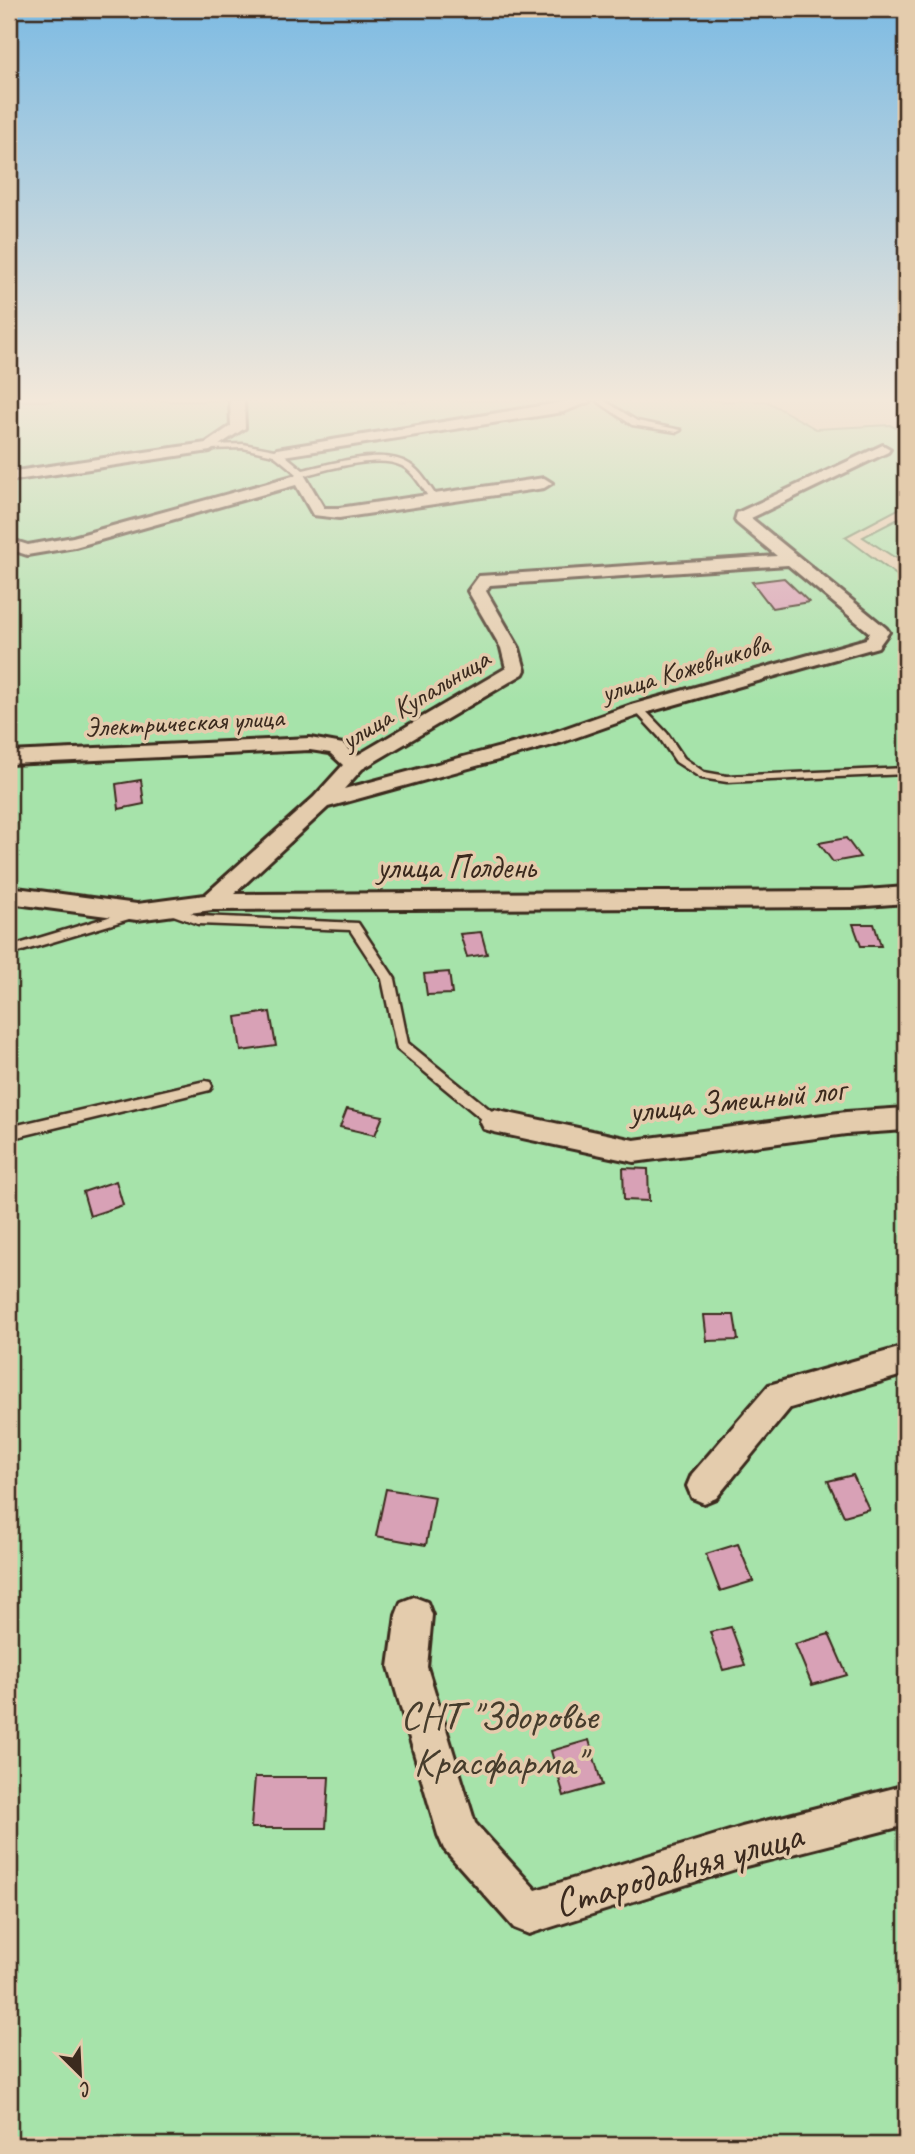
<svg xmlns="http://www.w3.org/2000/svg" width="915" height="2154" font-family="Caveat,sans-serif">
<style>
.green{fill:#a6e3aa;stroke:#708664;stroke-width:2}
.building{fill:#d8a1b6;stroke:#3b2a1e;stroke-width:2}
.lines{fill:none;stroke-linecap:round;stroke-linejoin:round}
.service-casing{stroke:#3b2a1e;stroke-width:5}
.minor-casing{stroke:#3b2a1e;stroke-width:6}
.service{fill:#e4ccad;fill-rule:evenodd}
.minor{fill:#e4ccad;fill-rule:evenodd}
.labels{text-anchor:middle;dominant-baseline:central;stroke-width:7;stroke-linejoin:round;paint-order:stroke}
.far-street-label{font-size:28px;fill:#3b2a1e;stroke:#e4ccad}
.street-label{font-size:33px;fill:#3b2a1e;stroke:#e4ccad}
.near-park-label{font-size:40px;fill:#463c2c;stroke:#e4ccad}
.near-street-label{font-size:40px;fill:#3b2a1e;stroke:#e4ccad}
</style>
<rect width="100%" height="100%" fill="#e4ccad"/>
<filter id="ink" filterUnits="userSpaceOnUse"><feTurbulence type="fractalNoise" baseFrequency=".0143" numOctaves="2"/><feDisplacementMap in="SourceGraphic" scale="14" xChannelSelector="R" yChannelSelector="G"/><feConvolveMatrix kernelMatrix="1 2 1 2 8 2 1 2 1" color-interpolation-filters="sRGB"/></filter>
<g filter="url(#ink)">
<!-- green -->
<g class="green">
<polygon points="9,401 766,401 816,429 890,425 906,433 906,505 845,537 906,582 906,2145 9,2145"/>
<polygon points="906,515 906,555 894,557 863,537"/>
</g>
<!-- building -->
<g class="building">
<polygon points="784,578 809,602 772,608 752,582"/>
<polygon points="141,780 144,804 119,809 116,784"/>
<polygon points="846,838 860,857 833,862 819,843"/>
<polygon points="853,924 874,924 881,946 861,946"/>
<polygon points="481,932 487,954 467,957 460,934"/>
<polygon points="449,972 452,994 427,995 424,974"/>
<polygon points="270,1012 276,1046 241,1051 236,1017"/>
<polygon points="347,1109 383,1116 375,1135 340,1127"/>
<polygon points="623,1168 648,1169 649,1201 624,1200"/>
<polygon points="116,1181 123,1205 90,1216 83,1192"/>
<polygon points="704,1315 734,1315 738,1340 707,1341"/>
<polygon points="853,1475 869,1509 844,1516 828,1481"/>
<polygon points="386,1489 435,1497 426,1545 376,1536"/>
<polygon points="738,1544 753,1581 720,1591 706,1554"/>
<polygon points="731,1627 745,1665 723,1670 710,1632"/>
<polygon points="829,1634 847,1675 812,1685 795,1644"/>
<polygon points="589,1740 602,1785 564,1796 551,1751"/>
<polygon points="255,1777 329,1777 326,1828 251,1828"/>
</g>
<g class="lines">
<!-- service casing -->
<g class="service-casing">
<g id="service">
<polygon points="597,401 605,401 637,421 681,430 677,432 632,425"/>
<path d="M 243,444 L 280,451 L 303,470 C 331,464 383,447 409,464 C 421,471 429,486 437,497 L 430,499 C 422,488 414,472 402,466 C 378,454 330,469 305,475 L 303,481 L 300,481 L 296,479 L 297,474 L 274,455 L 243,448 L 210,449 L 206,447 L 210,445 Z"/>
<polygon points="638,706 642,707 667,733 684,758 704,772 727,776 906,768 906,774 727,782 701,778 676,762 659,737 633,709"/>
<polygon points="166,904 199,916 358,923 395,979 408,1043 499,1117 501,1121 499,1125 489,1125 397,1049 382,979 350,930 198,924 162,911 160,908"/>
<polygon points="135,909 139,910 141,913 139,916 9,955 9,947"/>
<polygon points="205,1081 210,1082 212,1086 210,1090 9,1139 9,1127"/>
</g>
</g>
<!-- minor casing -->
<g class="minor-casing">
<g id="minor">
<polygon points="230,401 244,401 245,428 210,451 9,481 9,472 206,443 231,426"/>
<polygon points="571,401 591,401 563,412 277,457 270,453 277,449"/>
<path d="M 883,445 L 890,449 L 888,452 L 751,518 L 886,628 L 889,632 L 878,647 L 645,713 L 563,742 L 328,807 L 234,894 L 853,891 L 906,887 L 906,903 L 853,907 L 212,910 L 137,920 L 9,903 L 9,887 L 137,904 L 205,895 L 314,797 L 343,765 L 330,753 L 310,750 L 9,764 L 9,752 L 310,738 L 343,744 L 356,756 L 506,668 L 501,648 L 468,591 L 479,576 L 777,556 L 737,523 L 735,520 L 737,513 ZM 788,565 L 870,633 L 866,639 L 631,705 L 549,734 L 344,789 L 362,769 L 523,674 L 525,670 L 519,648 L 486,591 L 490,585 Z"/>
<polygon points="300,474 305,476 324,508 339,508 544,478 552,483 544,488 339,518 313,515 296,485 75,547 27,555 9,549 9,539 28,545 73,537"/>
<polygon points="906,1108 906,1130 846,1134 634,1162 494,1132 484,1129 480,1121 484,1113 494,1110 634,1140 846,1112"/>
<polygon points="906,1346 906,1374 790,1408 716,1498 704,1503 692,1498 687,1486 692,1474 769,1385"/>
<polygon points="414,1597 427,1602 432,1615 427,1667 475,1823 536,1890 742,1827 906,1785 906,1825 742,1867 529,1934 514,1928 444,1849 438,1835 389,1667 396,1615 401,1602"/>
</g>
</g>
<!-- service -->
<use href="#service" class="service"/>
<!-- minor -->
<use href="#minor" class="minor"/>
</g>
</g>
<!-- sky -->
<linearGradient id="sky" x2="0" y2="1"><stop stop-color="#7dbbe3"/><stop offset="0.57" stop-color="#f3e8da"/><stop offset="1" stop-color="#f3e8da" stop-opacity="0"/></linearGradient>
<rect width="915" height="702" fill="url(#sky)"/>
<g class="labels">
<!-- far-street labels -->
<g class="far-street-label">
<text transform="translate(685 668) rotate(-17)">улица Кожевникова</text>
<text transform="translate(415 699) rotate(-31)">улица Купальница</text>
<text transform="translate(184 722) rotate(-3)">Электрическая улица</text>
</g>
<!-- street labels -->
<g class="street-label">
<text x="456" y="867">улица Полдень</text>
<text transform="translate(737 1100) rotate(-6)">улица Змеиный лог</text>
</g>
<!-- near-park labels -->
<g class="near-park-label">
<text x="499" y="1716">СНТ "Здоровье<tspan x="499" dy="46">Красфарма"</tspan></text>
</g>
<!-- near-street labels -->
<g class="near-street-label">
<text transform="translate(678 1869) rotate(-16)">Стародавняя улица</text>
</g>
</g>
<!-- margin -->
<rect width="915" height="2154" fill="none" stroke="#e4ccad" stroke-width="35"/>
<rect x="18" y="18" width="880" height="2119" fill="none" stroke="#3b2a1e" stroke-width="2.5" filter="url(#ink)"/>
<!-- north arrow -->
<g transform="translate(80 2074) rotate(156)" stroke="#e4ccad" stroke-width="5" paint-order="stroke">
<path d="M0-5L12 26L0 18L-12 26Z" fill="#3b2a1e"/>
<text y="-10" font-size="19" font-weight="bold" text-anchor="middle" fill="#3b2a1e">С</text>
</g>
</svg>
